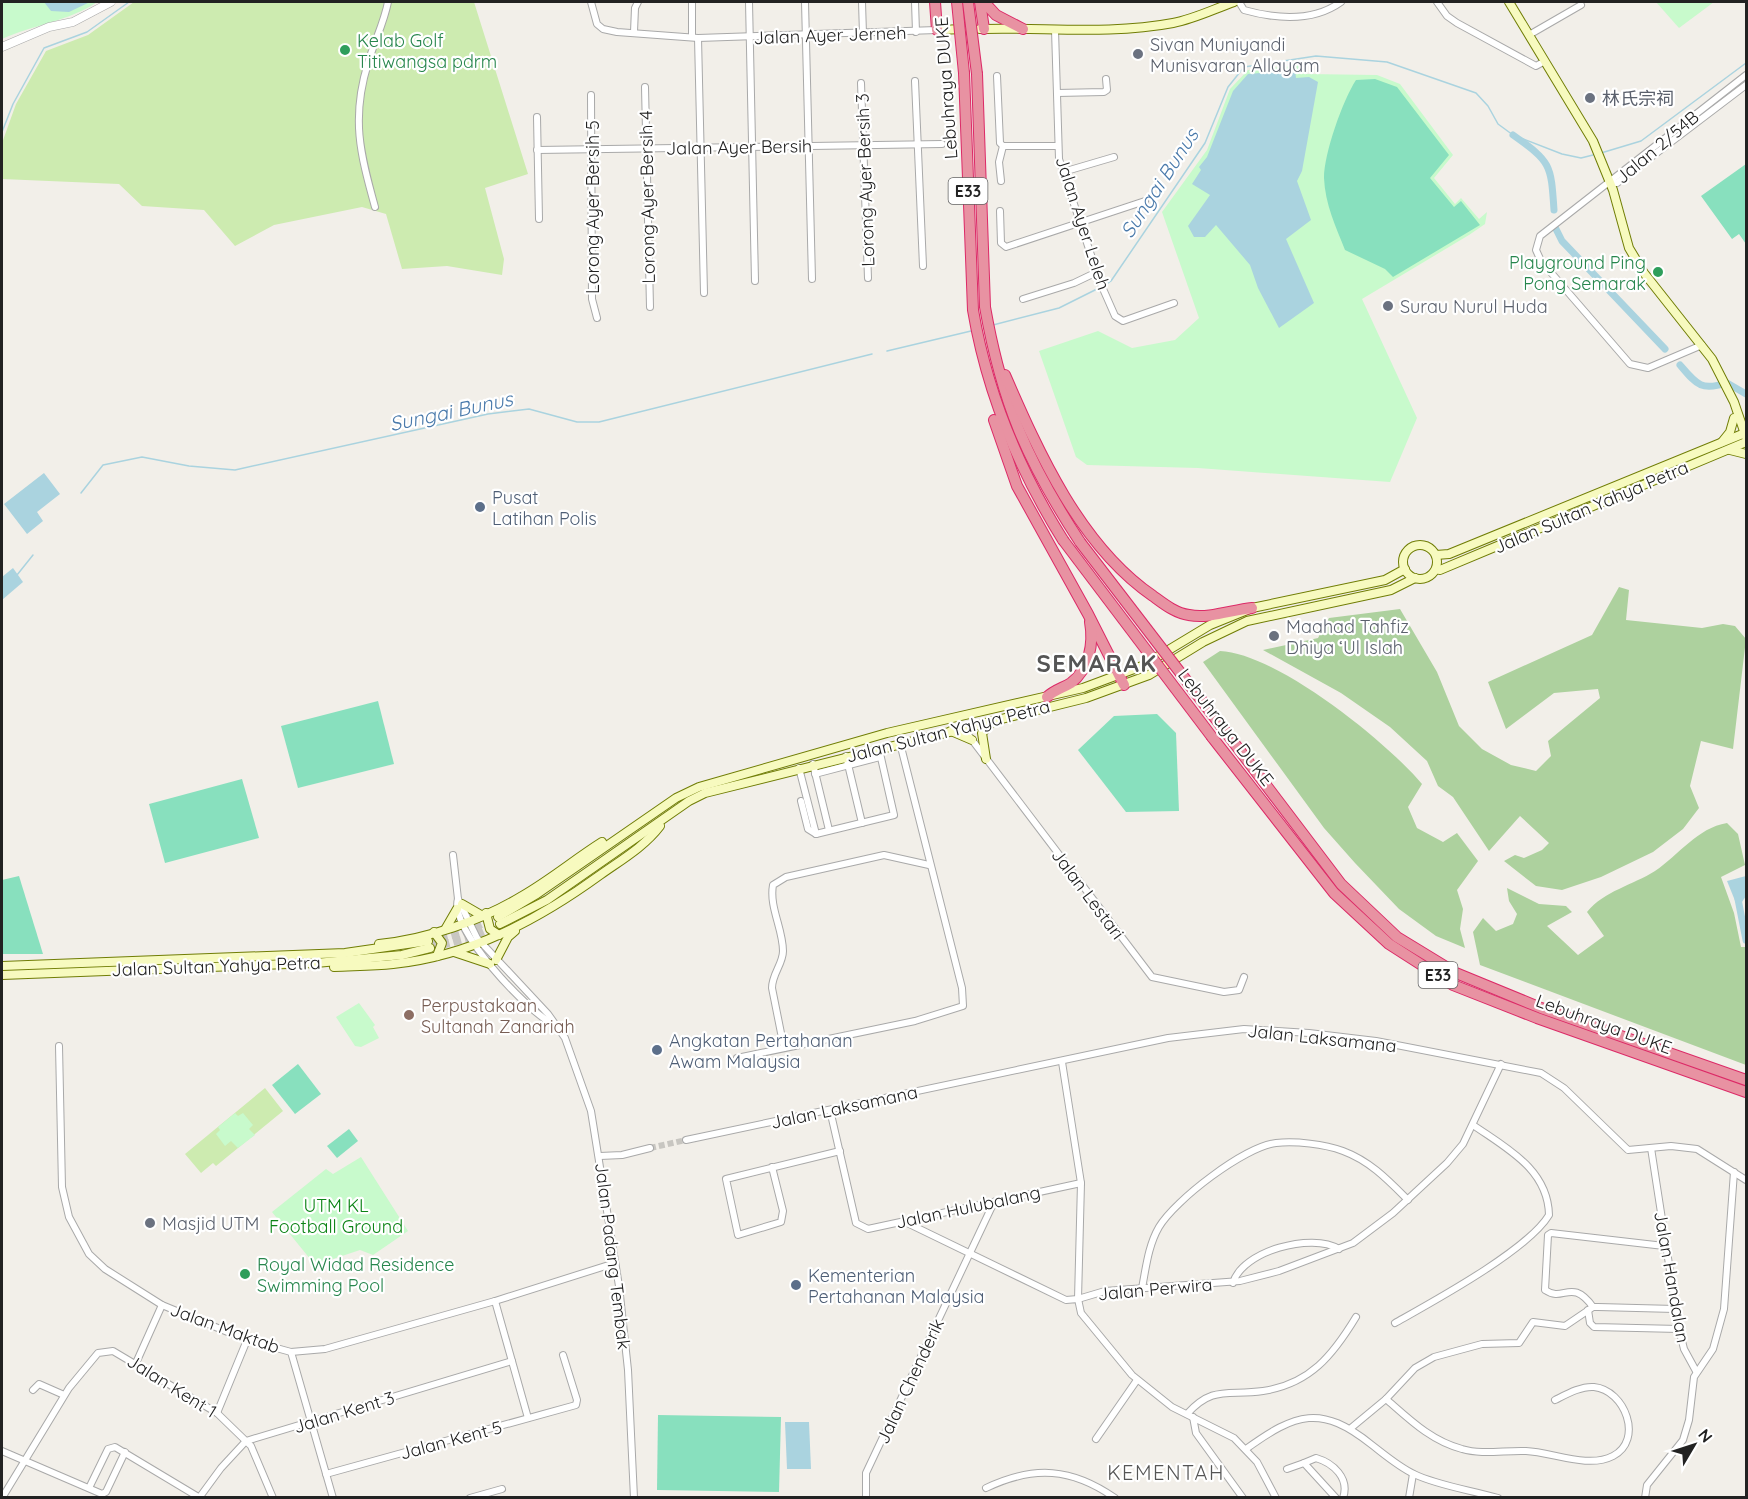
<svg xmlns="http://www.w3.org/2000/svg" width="1748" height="1499" font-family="Quicksand,'Noto Sans SC',sans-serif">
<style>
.grass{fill:#cdebb0}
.forest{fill:#add19e}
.park{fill:#c8facc}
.pitch{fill:#88e0be}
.water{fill:#aad3df}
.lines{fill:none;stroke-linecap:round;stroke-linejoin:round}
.stream{stroke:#aad3df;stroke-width:1.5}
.canal{stroke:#aad3df;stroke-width:7}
.minor-tunnel{stroke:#c8c6c1;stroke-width:6;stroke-dasharray:6 3;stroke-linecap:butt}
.secondary-tunnel{stroke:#c8c6c1;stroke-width:8;stroke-dasharray:8 4;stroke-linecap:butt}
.minor-casing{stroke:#a9a9a9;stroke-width:8}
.tertiary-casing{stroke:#a9a9a9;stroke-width:9}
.secondary-casing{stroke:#707d05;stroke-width:10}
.motorway-casing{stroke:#dc2a67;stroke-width:12}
.minor{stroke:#fff;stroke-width:6}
.tertiary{stroke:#fff;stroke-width:8}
.secondary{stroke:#f7fabf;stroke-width:8}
.motorway{stroke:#e892a2;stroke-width:10}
.motorway-bridge-casing{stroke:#dc2a67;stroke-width:12;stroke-linecap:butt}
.motorway-bridge{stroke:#e892a2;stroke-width:10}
.leisure-dot{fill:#2e9e5b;stroke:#fff;stroke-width:2}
.worship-dot{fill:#6b7280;stroke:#fff;stroke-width:2}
.service-dot{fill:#5c6f8a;stroke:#fff;stroke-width:2}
.education-dot{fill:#8d6e63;stroke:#fff;stroke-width:2}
.labels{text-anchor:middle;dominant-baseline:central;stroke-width:4.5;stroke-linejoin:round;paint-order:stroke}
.shield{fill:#fff;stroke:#646464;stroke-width:1.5}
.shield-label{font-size:16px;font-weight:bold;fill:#222}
.street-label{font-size:18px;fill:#222;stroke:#fff}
.leisure-label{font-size:18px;fill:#27864d;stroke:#fff;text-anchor:start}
.worship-label{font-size:18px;fill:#5b616d;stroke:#fff;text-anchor:start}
.service-label{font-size:18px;fill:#4e5e75;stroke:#fff;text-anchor:start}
.education-label{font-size:18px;fill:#785e54;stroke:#fff;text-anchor:start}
.park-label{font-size:18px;fill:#0c8416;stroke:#fff}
.water-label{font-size:20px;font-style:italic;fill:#4a7aab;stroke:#fff}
.neighbourhood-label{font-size:20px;letter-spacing:1.5px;fill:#555;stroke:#fff}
.district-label{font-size:24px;font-weight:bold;letter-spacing:1.5px;fill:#555;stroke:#fff}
</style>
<rect width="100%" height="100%" fill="#f2efe9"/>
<!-- grass -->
<g class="grass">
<polygon points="134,2 474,2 528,174 485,188 504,259 502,275 447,266 402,269 386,214 362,207 274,225 235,246 204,210 142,206 119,184 2,179 2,143 16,104 46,51 88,35"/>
<polygon points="265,1088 283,1111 216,1166 213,1163 201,1173 185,1154"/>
</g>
<!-- forest -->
<g class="forest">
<polygon points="1619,587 1629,590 1626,620 1702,628 1723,624 1735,626 1746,639 1733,749 1701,741 1690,786 1699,808 1683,829 1653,852 1601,877 1562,890 1536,886 1504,861 1515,855 1524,858 1542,850 1549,843 1520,816 1489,851 1453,797 1438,786 1427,761 1390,727 1341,693 1263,650 1318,638 1329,618 1400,609 1437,672 1459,726 1482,749 1511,765 1536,771 1551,756 1548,741 1600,698 1598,689 1554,693 1506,729 1488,682 1592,635"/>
<path d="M 1220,651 C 1276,653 1386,741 1422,784 L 1408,807 L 1417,828 L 1443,842 L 1457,833 L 1478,861 L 1457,890 L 1463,909 L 1460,929 L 1465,948 L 1436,936 L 1399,909 L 1355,863 L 1324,828 L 1203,662 Z"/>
<path d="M 1727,823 L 1738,834 L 1745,865 L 1721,877 L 1734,913 L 1741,947 L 1746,947 L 1746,1065 L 1480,965 L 1473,932 L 1483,918 L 1496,931 L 1513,924 L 1517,914 L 1509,901 L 1507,888 L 1539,904 L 1566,906 L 1572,912 L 1547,926 L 1578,955 L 1604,936 L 1587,912 C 1604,891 1633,885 1655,871 C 1679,855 1697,828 1727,823 Z"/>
</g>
<!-- park -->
<g class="park">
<path d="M 2,2 L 97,2 C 70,21 32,25 2,39 Z"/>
<polygon points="1656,2 1714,2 1679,28"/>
<polygon points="1303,65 1306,74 1377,75 1400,84 1453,155 1434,178 1455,204 1461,198 1479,219 1487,212 1485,224 1469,235 1362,299 1417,418 1390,482 1198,468 1087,465 1076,457 1039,351 1098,331 1132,348 1175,340 1199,318 1162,212 1207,150 1230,89 1248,70"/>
<polygon points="359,1003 375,1025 373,1027 379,1038 361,1047 355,1046 336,1017"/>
<polygon points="235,1113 238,1116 243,1113 253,1125 249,1129 255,1135 238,1148 231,1141 225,1146 216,1134 220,1130 218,1127"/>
<polygon points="361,1157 408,1231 373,1255 360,1250 315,1265 272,1212 326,1169 333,1174"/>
</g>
<!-- pitch -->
<g class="pitch">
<path d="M 1375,79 L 1397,87 L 1449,155 L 1430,178 L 1454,207 L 1461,201 L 1480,225 L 1393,277 L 1385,269 L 1345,250 C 1336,227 1325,204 1324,178 C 1324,153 1343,100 1356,80 Z"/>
<polygon points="1746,164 1746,244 1739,234 1732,239 1701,196"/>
<polygon points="378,701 394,764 298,788 281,726"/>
<polygon points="1157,714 1176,733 1179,811 1126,812 1078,750 1114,716"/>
<polygon points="242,779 259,838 165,863 149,804"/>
<polygon points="19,876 43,954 2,954 2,880"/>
<polygon points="298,1064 321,1094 295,1114 272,1085"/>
<polygon points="349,1129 358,1141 337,1158 327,1146"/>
<polygon points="658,1415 781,1417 779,1492 657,1490"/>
</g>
<!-- water -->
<g class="water">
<polygon points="44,2 90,2 69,12 51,11"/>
<polygon points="1295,70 1296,78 1309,77 1318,82 1302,171 1297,181 1311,220 1286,239 1314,303 1279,328 1258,288 1250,265 1216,225 1205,237 1194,237 1188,226 1210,195 1192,184 1201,170 1199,167 1207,157 1233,91 1248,74"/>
<polygon points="44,473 60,494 37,512 43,521 27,534 4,504"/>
<polygon points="13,568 23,582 2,600 2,577"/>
<polygon points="1746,876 1746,896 1738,908 1727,881"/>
<polygon points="785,1422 809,1422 811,1469 787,1469"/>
</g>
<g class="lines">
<!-- stream -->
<g class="stream">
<polyline points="2,132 13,104 44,48 87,32 129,2"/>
<polyline points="1601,153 1641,141 1746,63"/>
<polyline points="1105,285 1111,281 1205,143 1228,87 1244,67 1316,56 1387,62 1476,93 1488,106 1498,124 1513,135 1562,154 1581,158 1593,155"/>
<polyline points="993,325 1059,308 1101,287"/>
<polyline points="887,351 971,331"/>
<polyline points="81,493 103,465 142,457 189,466 235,470 488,414 529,409 577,422 599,422 872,354"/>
<polyline points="17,575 33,555"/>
</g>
<!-- canal -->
<g class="canal">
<path d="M 1513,135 C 1551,162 1551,164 1554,210"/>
<polyline points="1555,227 1562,241 1665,349"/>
<path d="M 1680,365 C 1697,385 1701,391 1727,383 L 1746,394"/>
<polyline points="1738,899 1746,940"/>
</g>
<!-- minor-tunnel -->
<polyline class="minor-tunnel" points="650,1148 686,1140"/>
<!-- secondary-tunnel -->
<g class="secondary-tunnel">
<polyline points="428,941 463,932 498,917"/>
<polyline points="430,948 468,938 500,924"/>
</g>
<!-- minor casing -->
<g class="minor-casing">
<g id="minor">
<polyline points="591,2 597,24 603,29 617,32 698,38 937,30"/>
<polyline points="692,2 692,37"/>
<polyline points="749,2 755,281"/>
<polyline points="805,2 812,279"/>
<polyline points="862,2 863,34"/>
<polyline points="915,2 916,32"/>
<path d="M 1239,2 L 1244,10 C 1276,19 1313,22 1341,2"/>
<polyline points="1437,2 1447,16 1457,23 1536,66 1545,61"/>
<polyline points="1055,30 1059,159 1100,282 1115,316 1123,321 1174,303"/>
<polyline points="634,32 635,8 638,2"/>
<polyline points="1529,35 1581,5"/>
<polyline points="698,38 704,293"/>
<polyline points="997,76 1000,143 1003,146 999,162 1001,181"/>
<polyline points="915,81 923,266"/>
<polyline points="861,83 868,278"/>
<polyline points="645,87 650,307"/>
<polyline points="1057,93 1104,92 1107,90 1106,79"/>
<polyline points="591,95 592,299 597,318"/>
<polyline points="537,117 539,219"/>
<polyline points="1003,146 1058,146"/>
<polyline points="537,150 942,144"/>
<polyline points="1063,172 1114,157"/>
<polyline points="1610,183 1617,183 1746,85"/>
<path d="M 375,207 C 360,153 351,118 368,63 C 374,42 384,23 388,2"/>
<polyline points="1000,211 1001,243 1006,247 1145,201"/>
<polyline points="1023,299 1074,283 1097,272"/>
<polyline points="1702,345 1648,368 1630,364 1541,261 1536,250 1540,236 1746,75"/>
<polyline points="963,728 1152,977 1224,992 1239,990 1244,977"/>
<polyline points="846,756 862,823"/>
<polyline points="813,764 829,830"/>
<polyline points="799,768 816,834"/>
<polyline points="815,774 880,757"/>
<polyline points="801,801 808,829 816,834 894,815 879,749"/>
<path d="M 453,855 L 458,899 C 448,928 528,1012 553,1024"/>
<polyline points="458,899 477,938 548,1014 565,1038 591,1111 619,1286 628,1370 634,1498"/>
<polyline points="59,1046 62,1187 69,1217 89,1254 105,1269 162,1305 247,1340 291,1352 325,1349 495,1301 615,1263"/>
<path d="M 784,1048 L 772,988 C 772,974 783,964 783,951 C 783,929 769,907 773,885 L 786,877 L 884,855 L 929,865"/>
<polyline points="737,1058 915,1021 963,1006 962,988 900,743"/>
<polyline points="1062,1062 1081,1183 1078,1299 1105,1291 1240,1281 1279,1271 1353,1243 1393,1213 1447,1163 1463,1144 1501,1064"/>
<polyline points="830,1110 856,1223 868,1229 1081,1183"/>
<polyline points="686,1140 1168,1038 1244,1029 1309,1033 1376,1041 1541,1073 1564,1088 1628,1150 1671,1146 1697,1149 1746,1180"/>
<polyline points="1651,1148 1679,1329 1684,1349 1696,1371"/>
<polyline points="600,1156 622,1155 650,1148"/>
<polyline points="772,1167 783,1211 781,1222 738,1235 726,1179 840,1151"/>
<polyline points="903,1221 1066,1300 1078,1299 1081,1313 1132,1375 1172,1407 1234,1438 1257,1462 1276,1498"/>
<path d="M 1233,1283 C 1242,1251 1312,1232 1339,1249"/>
<path d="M 1142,1288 C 1146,1268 1148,1246 1159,1227 C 1175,1200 1244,1147 1276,1143 C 1296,1141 1324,1144 1343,1151 C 1370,1161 1388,1180 1408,1200"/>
<polyline points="495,1301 528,1418"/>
<path d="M 1593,1307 C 1571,1277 1564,1303 1545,1290 L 1548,1235 L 1551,1233 L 1664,1246"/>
<polyline points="1588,1310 1590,1323 1594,1327 1679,1329"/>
<path d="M 1395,1323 C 1434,1301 1528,1250 1549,1215 C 1548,1169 1506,1148 1473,1125"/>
<polyline points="291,1352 333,1498"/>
<polyline points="136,1363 162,1305"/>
<polyline points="33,1390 39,1384 64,1395"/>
<path d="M 1386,1399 C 1409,1419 1431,1441 1462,1449 C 1482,1455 1505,1450 1526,1451 C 1552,1452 1588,1469 1613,1456 C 1644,1440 1625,1390 1594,1387 C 1581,1386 1567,1394 1555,1400"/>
<polyline points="217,1413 247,1340"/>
<path d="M 1187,1414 C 1213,1385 1228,1396 1263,1391 C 1310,1384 1333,1355 1356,1317"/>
<polyline points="1193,1417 1196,1433 1243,1498"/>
<polyline points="1351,1428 1386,1399 1415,1368 1434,1357 1482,1344 1519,1343 1533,1322 1565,1326 1593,1307 1598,1307 1675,1309"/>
<polyline points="1096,1439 1137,1380"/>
<path d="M 1246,1449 C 1296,1413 1321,1404 1372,1445 C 1385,1455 1399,1467 1414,1474 C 1439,1486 1471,1490 1498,1498"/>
<polyline points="2,1451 102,1494 106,1492 125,1452"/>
<path d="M 1304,1463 L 1316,1458 C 1333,1463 1350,1478 1343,1498"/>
<polyline points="1287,1469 1304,1463 1336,1498"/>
<polyline points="326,1474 576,1405 577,1400 563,1355"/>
<polyline points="89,1488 108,1449 115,1447 200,1498"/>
<path d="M 986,1488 C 1034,1465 1072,1468 1115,1498"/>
<polyline points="2,1498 69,1388 98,1353 113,1351 217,1413 251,1446 273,1498"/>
<polyline points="199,1498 221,1468 246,1441 512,1361"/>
<polyline points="470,1498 502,1489"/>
<polyline points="866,1498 866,1473 994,1202"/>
<polyline points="1409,1498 1413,1474"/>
<polyline points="1645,1498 1647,1485 1683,1440 1689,1420 1694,1377 1713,1349 1724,1309 1734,1172"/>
</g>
</g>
<!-- tertiary casing -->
<g class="tertiary-casing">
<polyline id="tertiary" points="2,47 49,27 73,22 111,2"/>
</g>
<!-- secondary casing -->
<g class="secondary-casing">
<g id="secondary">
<polyline points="1509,2 1593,141 1613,190 1629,248 1644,273 1712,359 1734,402 1746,437"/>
<path d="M 980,29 C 1044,27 1110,35 1173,23 C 1194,19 1214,9 1234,2"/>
<polyline points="937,30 964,29"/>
<polyline points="1722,442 1730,432 1734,418"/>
<polyline points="1730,450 1746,454"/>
<circle cx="1420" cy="562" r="17"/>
<polyline points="1436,555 1449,554 1745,433"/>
<polyline points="1436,569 1440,570 1746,442"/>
<polyline points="951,731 972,740"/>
<polyline points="986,759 982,733 993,721"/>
<polyline points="462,904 481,915"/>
<polyline points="486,913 490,929 499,935"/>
<polyline points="498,917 537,894 676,798 699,787 887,733 1083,688 1142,666 1210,625 1252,608 1385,580 1405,569"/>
<polyline points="500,924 547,900 689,801 705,793 1086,698 1149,675 1203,642 1247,621 1391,590 1415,578"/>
<polyline points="446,928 457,909"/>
<polyline points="434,932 442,943 437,956"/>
<path d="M 379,944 C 427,939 481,921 522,896 C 550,880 575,859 602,842"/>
<polyline points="454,952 490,964"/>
<polyline points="496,960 508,937 515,931"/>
<polyline points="2,966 345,953 428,941"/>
<path d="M 334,967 C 353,966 373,966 393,964 C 470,956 538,920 600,875 C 621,860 644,847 660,826"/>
<polyline points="2,975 316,963 402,955 430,948"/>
</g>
</g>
<!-- motorway casing -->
<g class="motorway-casing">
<g id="motorway">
<polyline points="935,2 937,30"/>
<polyline points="980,2 984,29"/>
<polyline points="984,2 996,15 1023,29"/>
<path d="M 964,73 L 973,310 C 987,393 1018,468 1063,540"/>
<path d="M 977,74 L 985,307 C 1002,403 1027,461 1080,542"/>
<path d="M 1005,375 C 1039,453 1080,546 1153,596 C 1164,604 1175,613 1189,615 C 1209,619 1232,610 1252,608"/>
<polyline points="994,420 1017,486 1088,614 1124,685"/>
<path d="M 1047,697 C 1054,690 1063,688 1071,683 C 1089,669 1094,644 1090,622"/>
<polyline points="1222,727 1341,884 1397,937 1456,973 1541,1008 1746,1080"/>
<polyline points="1212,737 1334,893 1389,944 1453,985 1537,1018 1746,1092"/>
</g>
</g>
<!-- minor -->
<use href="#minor" class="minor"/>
<!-- tertiary -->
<use href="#tertiary" class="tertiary"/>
<!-- secondary -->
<use href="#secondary" class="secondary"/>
<!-- motorway -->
<use href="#motorway" class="motorway"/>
<!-- motorway-bridge casing -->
<g class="motorway-bridge-casing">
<g id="motorway-bridge">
<polyline points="957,2 964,73"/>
<polyline points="968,2 977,74"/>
<polyline points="1063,540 1212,737"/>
<polyline points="1080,542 1222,727"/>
</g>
</g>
<!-- motorway-bridge -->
<use href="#motorway-bridge" class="motorway-bridge"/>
</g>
<!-- markers -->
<g class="leisure-dot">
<circle cx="345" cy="50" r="6"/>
<circle cx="1658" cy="272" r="6"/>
<circle cx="245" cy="1274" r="6"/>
</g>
<g class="worship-dot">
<circle cx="1138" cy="54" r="6"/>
<circle cx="1590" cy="98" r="6"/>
<circle cx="1388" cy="306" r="6"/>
<circle cx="1274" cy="636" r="6"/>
<circle cx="150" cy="1223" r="6"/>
</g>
<g class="service-dot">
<circle cx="480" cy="507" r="6"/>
<circle cx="657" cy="1050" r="6"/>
<circle cx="796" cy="1285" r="6"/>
</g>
<circle class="education-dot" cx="409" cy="1015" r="6"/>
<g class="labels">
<!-- shield labels -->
<g class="shield">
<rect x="948.5" y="178" width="39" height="26" rx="4.5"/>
<rect x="1418.5" y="962" width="39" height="26" rx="4.5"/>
</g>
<g class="shield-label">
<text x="968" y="191">E33</text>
<text x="1438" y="975">E33</text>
</g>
<!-- street labels -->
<g class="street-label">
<text transform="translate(830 35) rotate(-2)">Jalan Ayer Jerneh</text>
<text transform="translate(946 88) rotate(-94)">Lebuhraya DUKE</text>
<text transform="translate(739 147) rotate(-1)">Jalan Ayer Bersih</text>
<text transform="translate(1657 147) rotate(-40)">Jalan 2/54B</text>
<text transform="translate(865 180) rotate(-92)">Lorong Ayer Bersih 3</text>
<text transform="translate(647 197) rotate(-91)">Lorong Ayer Bersih 4</text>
<text transform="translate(592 207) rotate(-90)">Lorong Ayer Bersih 5</text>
<text transform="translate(1083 223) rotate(72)">Jalan Ayer Leleh</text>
<text transform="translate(1591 507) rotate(-23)">Jalan Sultan Yahya Petra</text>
<text transform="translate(1226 727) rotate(52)">Lebuhraya DUKE</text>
<text transform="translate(948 731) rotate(-14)">Jalan Sultan Yahya Petra</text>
<text transform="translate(1088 894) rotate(53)">Jalan Lestari</text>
<text transform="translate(216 966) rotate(-2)">Jalan Sultan Yahya Petra</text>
<text transform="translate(1604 1024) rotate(20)">Lebuhraya DUKE</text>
<text transform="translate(1322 1038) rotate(6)">Jalan Laksamana</text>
<text transform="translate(844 1107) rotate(-12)">Jalan Laksamana</text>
<text transform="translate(968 1207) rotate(-12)">Jalan Hulubalang</text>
<text transform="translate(613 1256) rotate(83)">Jalan Padang Tembak</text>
<text transform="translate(1672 1277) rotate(80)">Jalan Handalan</text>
<text transform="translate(1155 1289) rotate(-5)">Jalan Perwira</text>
<text transform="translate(225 1328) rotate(20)">Jalan Maktab</text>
<text transform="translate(910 1381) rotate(-65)">Jalan Chenderik</text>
<text transform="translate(172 1386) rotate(32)">Jalan Kent 1</text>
<text transform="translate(344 1412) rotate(-17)">Jalan Kent 3</text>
<text transform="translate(451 1440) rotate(-15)">Jalan Kent 5</text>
</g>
<!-- leisure labels -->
<g class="leisure-label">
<text x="357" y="40">Kelab Golf<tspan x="357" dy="21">Titiwangsa pdrm</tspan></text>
<text x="1646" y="262" text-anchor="end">Playground Ping<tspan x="1646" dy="21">Pong Semarak</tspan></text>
<text x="257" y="1264">Royal Widad Residence<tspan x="257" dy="21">Swimming Pool</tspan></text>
</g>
<!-- worship labels -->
<g class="worship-label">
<text x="1150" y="44">Sivan Muniyandi<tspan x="1150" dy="21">Munisvaran Allayam</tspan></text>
<text x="1602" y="98">林氏宗祠</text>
<text x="1400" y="306">Surau Nurul Huda</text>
<text x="1286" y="626">Maahad Tahfiz<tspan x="1286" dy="21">Dhiya ‘Ul Islah</tspan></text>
<text x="162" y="1223">Masjid UTM</text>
</g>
<!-- service labels -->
<g class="service-label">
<text x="492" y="497">Pusat<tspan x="492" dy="21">Latihan Polis</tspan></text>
<text x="669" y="1040">Angkatan Pertahanan<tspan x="669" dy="21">Awam Malaysia</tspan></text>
<text x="808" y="1275">Kementerian<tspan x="808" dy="21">Pertahanan Malaysia</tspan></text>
</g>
<!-- education labels -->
<g class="education-label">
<text x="421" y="1005">Perpustakaan<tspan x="421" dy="21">Sultanah Zanariah</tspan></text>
</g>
<!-- park labels -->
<g class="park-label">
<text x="336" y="1205">UTM KL<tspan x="336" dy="21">Football Ground</tspan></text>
</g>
<!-- water labels -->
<g class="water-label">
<text transform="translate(1159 183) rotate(-57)">Sungai Bunus</text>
<text transform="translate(451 411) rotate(-12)">Sungai Bunus</text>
</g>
<!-- neighbourhood labels -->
<g class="neighbourhood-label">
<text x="1166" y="1472">KEMENTAH</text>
</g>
<!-- district labels -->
<g class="district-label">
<text x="1097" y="663">SEMARAK</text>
</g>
</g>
<!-- border -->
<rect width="1748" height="1499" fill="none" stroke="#222222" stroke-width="6"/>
<!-- north arrow -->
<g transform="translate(1694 1445) rotate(51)" stroke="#ffffff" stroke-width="4.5" paint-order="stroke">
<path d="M0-4.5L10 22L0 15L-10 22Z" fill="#222222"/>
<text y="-9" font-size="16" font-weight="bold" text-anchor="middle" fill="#222222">N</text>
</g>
</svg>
